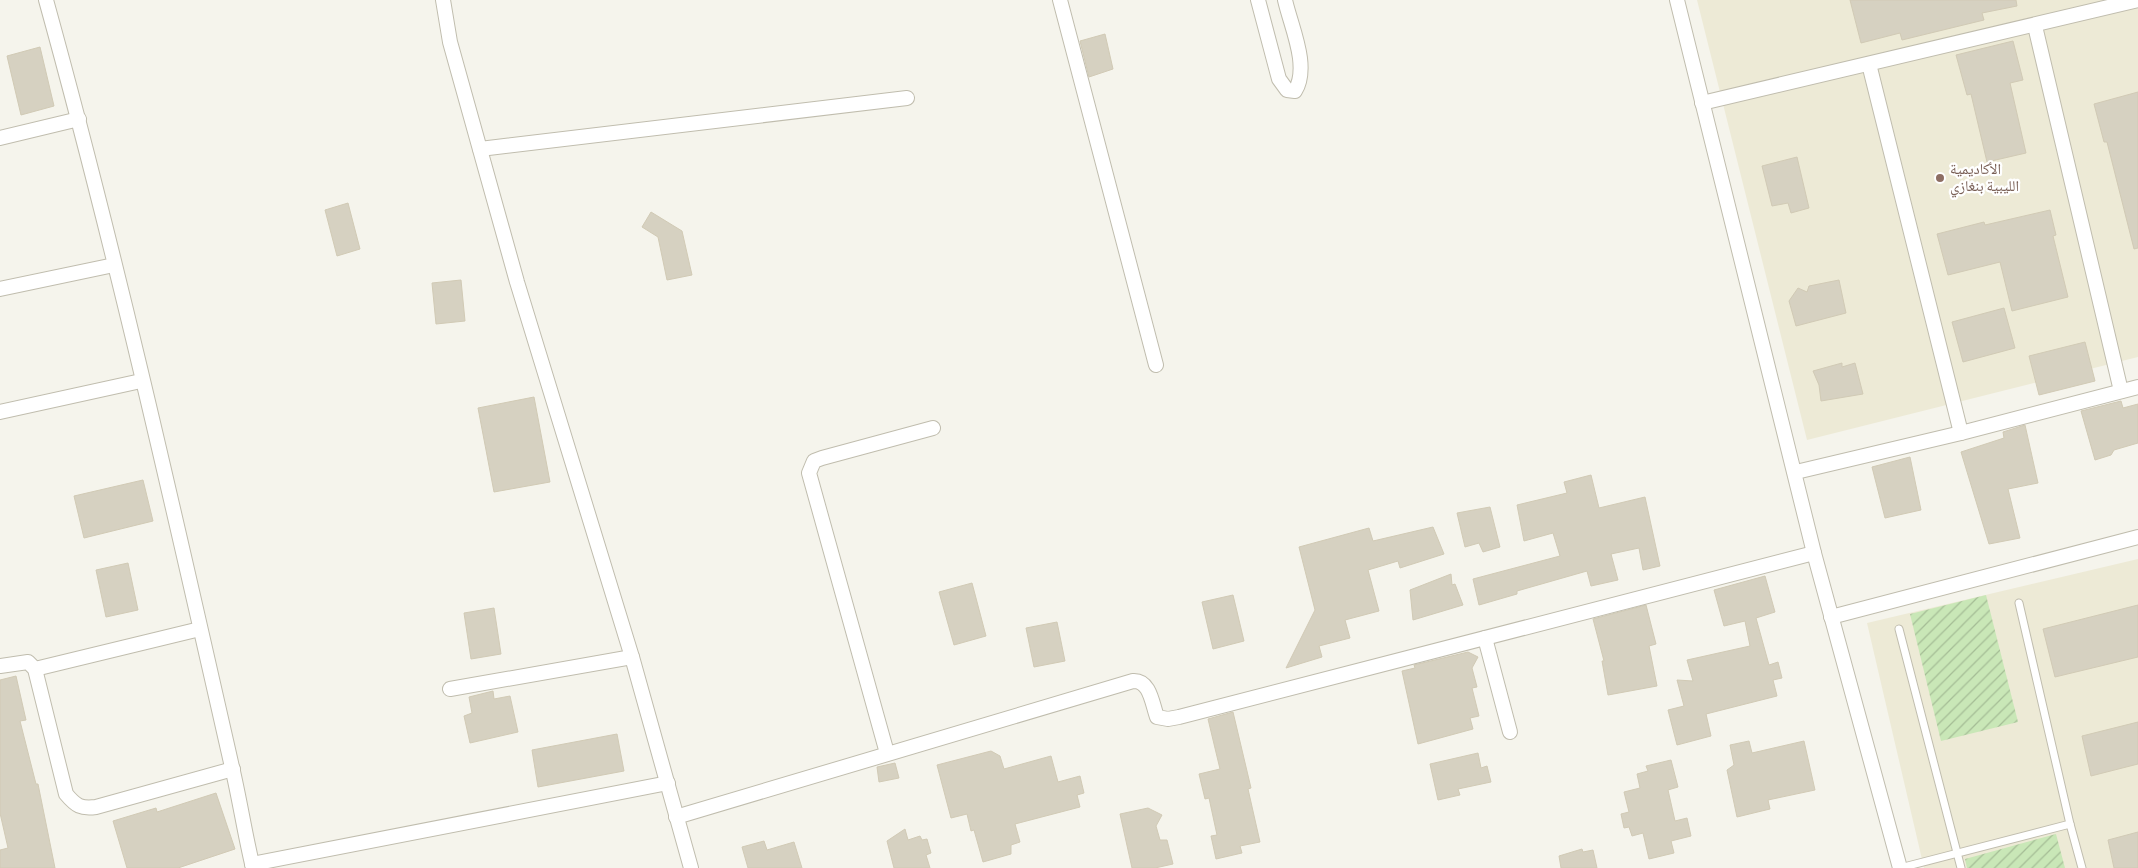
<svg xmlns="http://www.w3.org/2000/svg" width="2138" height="868" font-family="'Source Sans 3','Noto Naskh Arabic',sans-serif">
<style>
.education{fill:#edead6}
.garden{fill:url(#garden-furrows)}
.building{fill:#d6d1c1;stroke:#d1cab5}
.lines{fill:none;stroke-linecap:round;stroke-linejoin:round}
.lane-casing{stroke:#c0bdae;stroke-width:9}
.street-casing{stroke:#c0bdae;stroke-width:16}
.lane{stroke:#fff;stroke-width:7}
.street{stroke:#fff;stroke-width:14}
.education-dot{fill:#8d6e63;stroke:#fff;stroke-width:2}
.labels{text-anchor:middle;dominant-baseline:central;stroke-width:4.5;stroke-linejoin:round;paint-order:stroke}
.education-label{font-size:15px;fill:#785e54;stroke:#fff;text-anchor:start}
</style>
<defs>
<pattern id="garden-furrows" width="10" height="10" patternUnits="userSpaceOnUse" patternTransform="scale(1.25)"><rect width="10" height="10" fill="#c9e7b7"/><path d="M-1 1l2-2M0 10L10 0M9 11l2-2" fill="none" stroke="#a5bd96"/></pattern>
</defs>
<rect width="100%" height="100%" fill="#f5f4ec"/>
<!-- education -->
<g class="education">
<polygon points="1697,0 2138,0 2138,357 1807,440"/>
<polygon points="2138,559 2138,868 1924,868 1867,623"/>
</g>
<!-- garden -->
<g class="garden">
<polygon points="1986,595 2018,722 1941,741 1910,614"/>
<polygon points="2056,834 2065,868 1967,868 1965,859"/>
</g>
<!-- building -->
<g class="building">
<polygon points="1850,0 2016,0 2017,6 1982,13 1984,20 1902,40 1900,33 1861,43"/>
<polygon points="1105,34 1113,69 1089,77 1080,41"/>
<polygon points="2013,41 2023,80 2010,83 2026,153 1987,162 1971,94 1967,95 1956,55"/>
<polygon points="40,47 54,106 21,115 7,56"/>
<polygon points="2138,92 2138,248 2134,249 2107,142 2104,142 2094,104"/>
<polygon points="1797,157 1809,208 1791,213 1788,203 1772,206 1762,166"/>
<polygon points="348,203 360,249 337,256 325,210"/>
<polygon points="2050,210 2056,235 2053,236 2068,297 2012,311 2000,262 1948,275 1937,234 1984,222 1985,225"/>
<polygon points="651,212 682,231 692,275 667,280 658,237 642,227"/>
<polygon points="461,280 465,321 436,324 432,283"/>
<polygon points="1839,280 1846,313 1796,326 1789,301 1798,288 1807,292 1809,286"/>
<polygon points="2004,308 2015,348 1963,362 1952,322"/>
<polygon points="2085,342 2095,381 2039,395 2029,356"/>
<polygon points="1842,363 1842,367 1855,363 1863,394 1821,401 1819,385 1813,371"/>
<polygon points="534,397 550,482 494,492 478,408"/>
<polygon points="2121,401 2123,408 2138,404 2138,443 2114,450 2111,455 2095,460 2081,411"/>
<polygon points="2025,425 2038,483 2008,489 2020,538 1989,544 1961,452 2004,438 2003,432"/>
<polygon points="1910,457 1921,510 1885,518 1872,467"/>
<polygon points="1591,475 1599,508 1645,497 1660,566 1643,570 1639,548 1611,554 1618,580 1591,586 1587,571 1517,591 1517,594 1479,605 1473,579 1560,556 1553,533 1524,541 1517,505 1567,493 1564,482"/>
<polygon points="143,480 153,521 84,538 74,496"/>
<polygon points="1490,507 1500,547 1483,552 1479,543 1465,547 1457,513"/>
<polygon points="1433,527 1444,554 1400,568 1398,561 1368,570 1379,611 1345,620 1350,638 1319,646 1322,657 1286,668 1315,610 1299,547 1369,528 1373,541"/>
<polygon points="128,563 138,610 106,617 96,570"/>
<polygon points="1451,574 1452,585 1455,584 1463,605 1413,620 1410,590"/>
<polygon points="1765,576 1775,612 1756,618 1769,665 1778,662 1782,678 1773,680 1777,696 1706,714 1711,736 1677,745 1668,710 1684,706 1677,680 1693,681 1687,660 1750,646 1745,621 1724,626 1714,590"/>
<polygon points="972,583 986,636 954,645 939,592"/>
<polygon points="1233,595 1244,641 1213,649 1202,602"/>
<polygon points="1646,605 1656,644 1649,646 1657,686 1608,695 1602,661 1604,661 1593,619"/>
<polygon points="2138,605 2138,657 2055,677 2043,629"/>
<polygon points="494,608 501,654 471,659 464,613"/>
<polygon points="1057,622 1065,661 1034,667 1026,628"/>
<polygon points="1468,652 1478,657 1472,668 1477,687 1472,688 1479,716 1470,718 1473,729 1418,744 1402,671 1415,668 1414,665"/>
<polygon points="16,676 26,720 20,721 36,784 38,784 55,868 0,868 0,850 8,848 0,813 0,680"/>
<polygon points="493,691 494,699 510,696 518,732 470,743 464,716 472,713 469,697"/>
<polygon points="1233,712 1251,788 1248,789 1260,842 1240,846 1242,853 1216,859 1211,836 1217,835 1209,798 1205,799 1199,774 1220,769 1208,719"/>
<polygon points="2138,722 2138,764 2091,776 2082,736"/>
<polygon points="617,734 624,771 538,787 532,750"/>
<polygon points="1749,741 1752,753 1804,741 1815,790 1768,800 1770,809 1737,817 1727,770 1734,765 1730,745"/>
<polygon points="991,751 1000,756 1004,769 1051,756 1058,782 1080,776 1084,793 1077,795 1080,807 1015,824 1020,842 1011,845 1011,854 983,862 974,830 971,831 967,814 951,818 937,765"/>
<polygon points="1478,753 1481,768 1487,766 1491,782 1458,789 1460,795 1438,800 1430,764"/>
<polygon points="1671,760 1678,787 1668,790 1675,821 1687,818 1691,836 1671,841 1674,853 1649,859 1643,833 1632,836 1629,827 1624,828 1621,814 1629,812 1624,792 1640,788 1637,774 1648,771 1646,766"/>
<polygon points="895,763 899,778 879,782 877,767"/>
<polygon points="216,793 235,849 178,868 127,868 113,821 156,808 157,812"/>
<polygon points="1148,808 1162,815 1156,826 1160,840 1167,840 1173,864 1155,868 1132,868 1120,814"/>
<polygon points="905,829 908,840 920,836 922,840 927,839 931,853 926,855 930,868 894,868 887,841"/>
<polygon points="2138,832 2138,868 2114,868 2108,840"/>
<polygon points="764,841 767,850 794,842 802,868 748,868 742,847"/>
<polygon points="1582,849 1583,852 1593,850 1597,868 1561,868 1559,856"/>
</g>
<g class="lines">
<!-- lane casing -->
<g class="lane-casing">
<g id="lane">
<polyline points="2019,603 2070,824"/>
<polyline points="1899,629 1961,868"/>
<polyline points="1900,868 2070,824 2082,868"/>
</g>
</g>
<!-- street casing -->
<g class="street-casing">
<g id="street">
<path d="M 46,0 C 116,253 174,511 232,767 C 240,801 245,835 253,868"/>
<polyline points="443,0 450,42 517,282 632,657 691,868"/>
<polyline points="1060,0 1156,365"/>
<path d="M 1258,0 L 1279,79 L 1287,90 L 1295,91 C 1310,66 1291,27 1285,0"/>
<polyline points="1677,0 1814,553 1900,868"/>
<polyline points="2035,26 2121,391"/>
<polyline points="1869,64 1961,433"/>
<polyline points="1702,103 2138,0"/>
<polyline points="0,138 79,119"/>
<polyline points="480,149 907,98"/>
<polyline points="0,289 114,265"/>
<polyline points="0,412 141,381"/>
<polyline points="1796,472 1961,433 2138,387"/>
<polyline points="1831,617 2138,537"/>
<polyline points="1485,638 1510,732"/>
<path d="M 0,666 L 28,662 L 35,669 L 66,794 C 76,806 81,809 96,807 L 233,769"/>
<polyline points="35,669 200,629"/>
<polyline points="450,689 632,657"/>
<polyline points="887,753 809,473 814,461 822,458 933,428"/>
<path d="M 676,817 L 1133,681 C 1150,680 1152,703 1157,717 L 1168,719 L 1179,717 L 1814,553"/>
<polyline points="252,864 668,783"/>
</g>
</g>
<!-- lane -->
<use href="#lane" class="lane"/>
<!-- street -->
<use href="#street" class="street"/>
</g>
<!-- markers -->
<circle class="education-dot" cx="1940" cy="178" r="5"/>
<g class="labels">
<!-- education labels -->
<g class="education-label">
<text x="1950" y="169">الأكاديمية<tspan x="1950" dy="17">الليبية بنغازي</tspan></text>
</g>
</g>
</svg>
